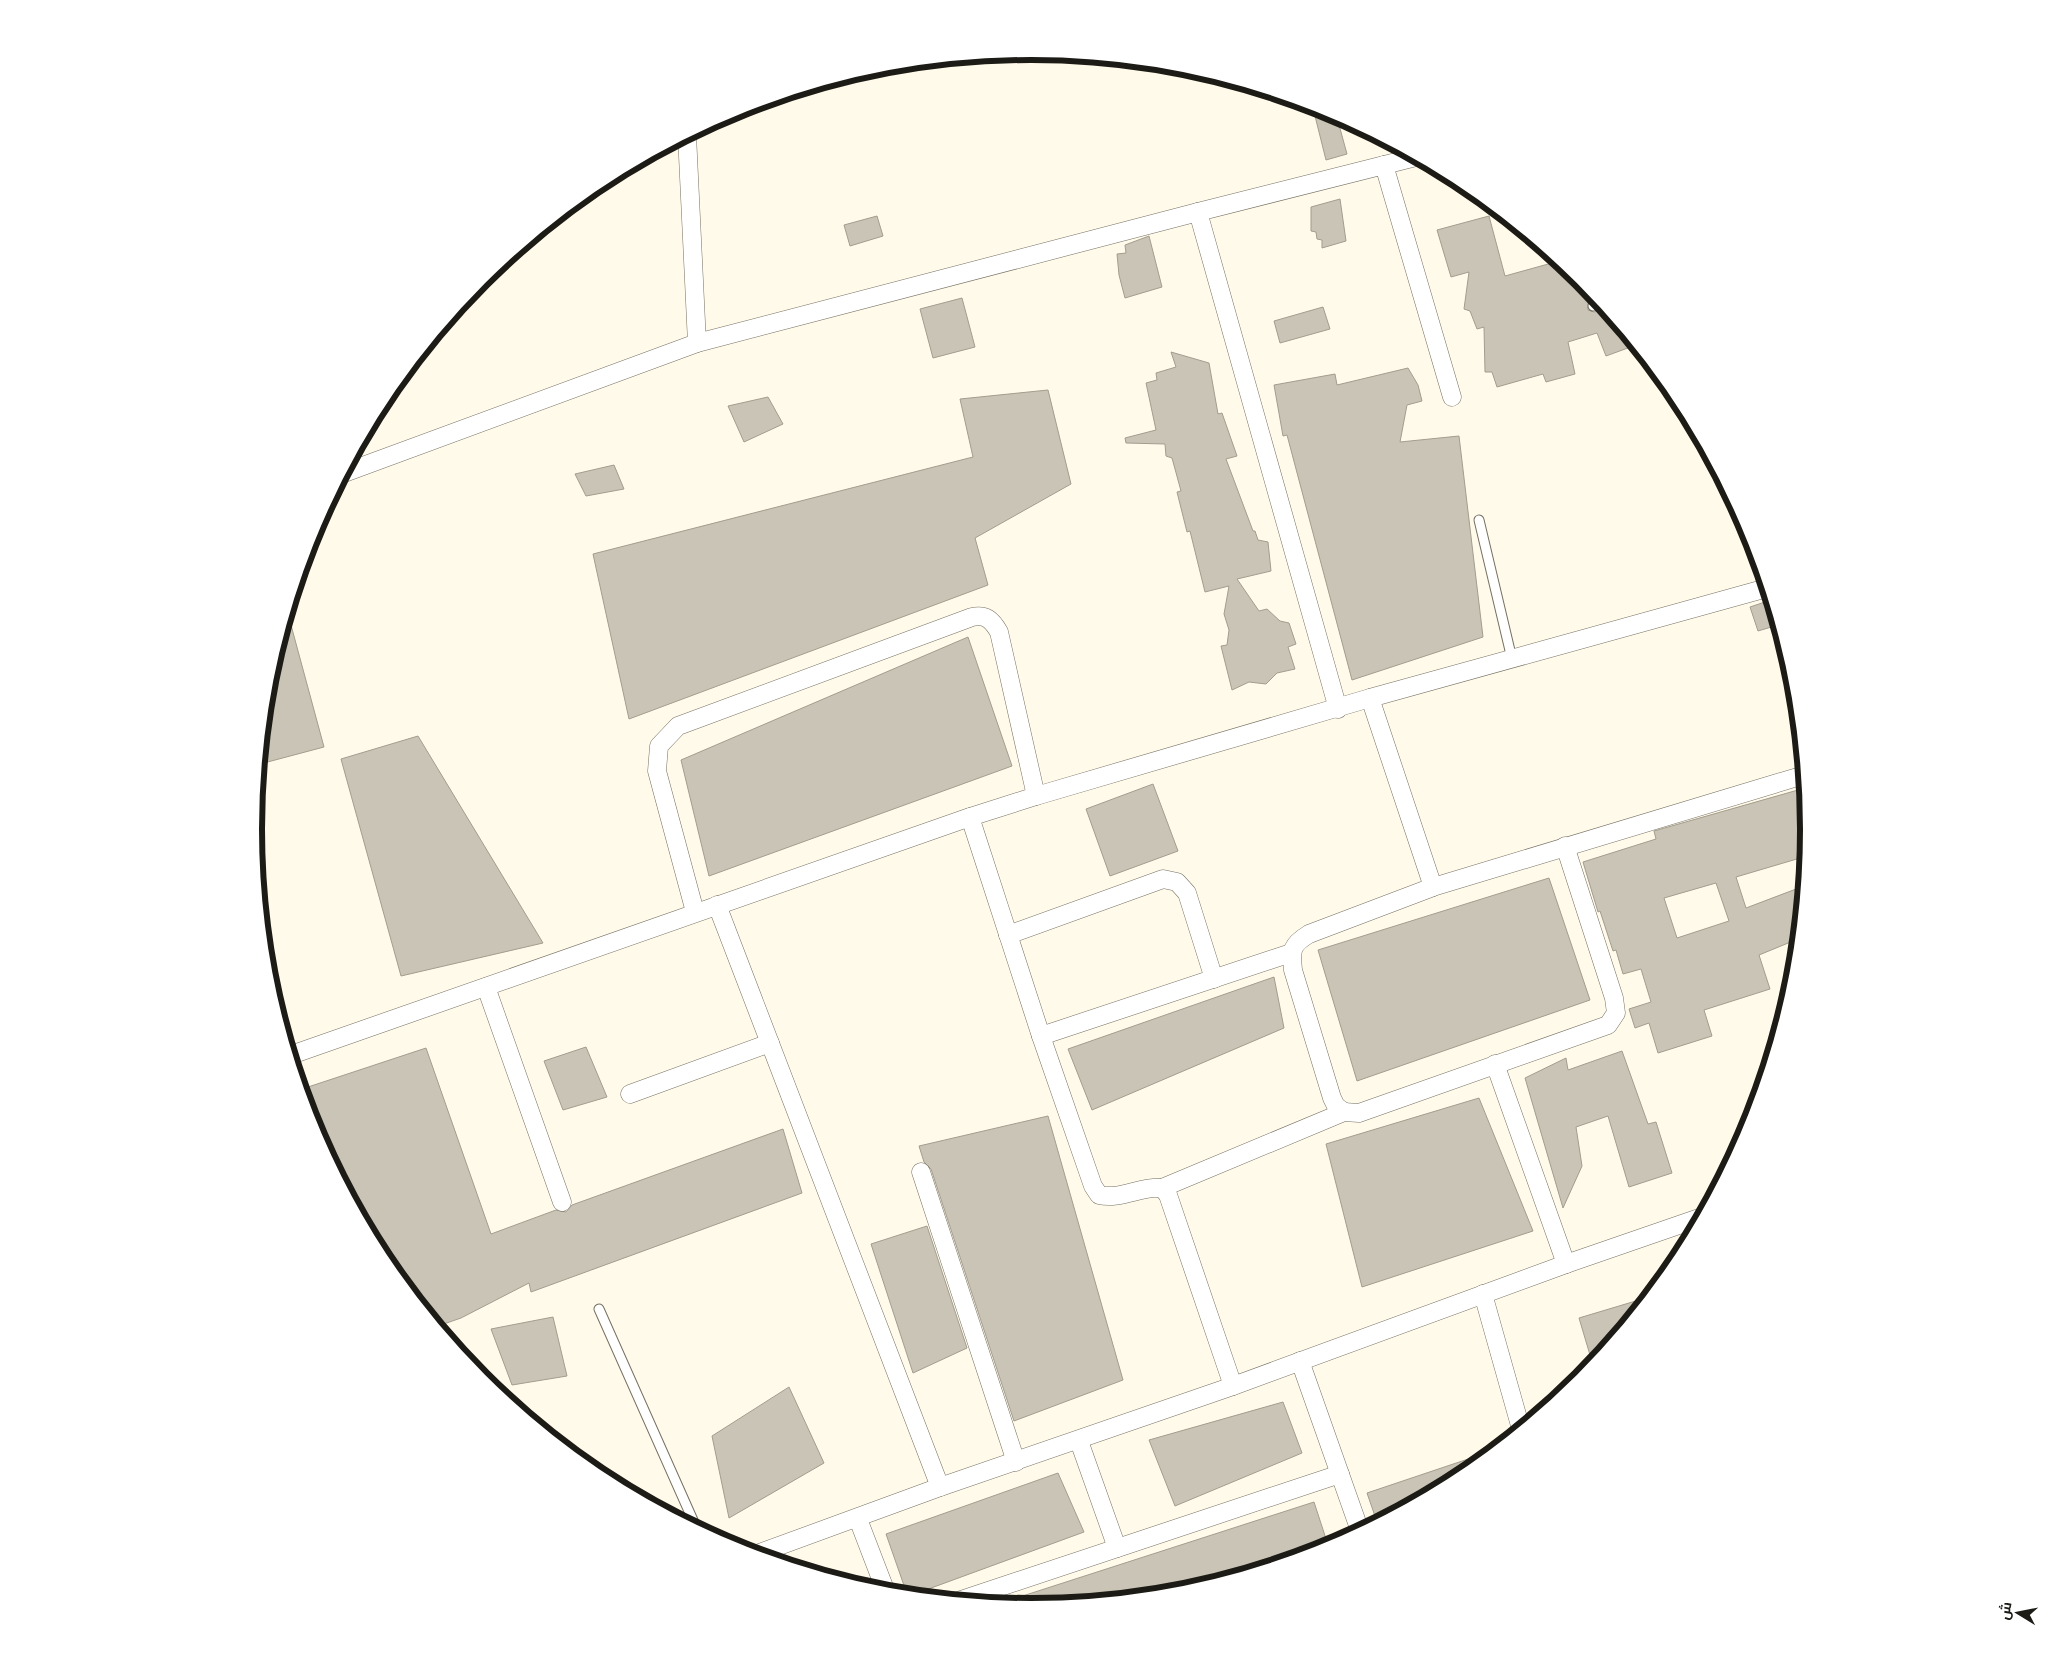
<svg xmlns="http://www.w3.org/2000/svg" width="2063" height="1658" font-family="Lora,Cairo,serif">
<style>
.building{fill:#c9c4b5;stroke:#a29d8e;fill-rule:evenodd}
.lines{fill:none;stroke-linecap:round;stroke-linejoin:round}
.service-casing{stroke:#757062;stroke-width:11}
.minor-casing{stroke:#757062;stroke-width:19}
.service{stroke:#fff;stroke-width:9}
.minor{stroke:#fff;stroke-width:18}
.rim{fill:none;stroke:#1d1b16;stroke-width:6}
</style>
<rect width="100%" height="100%" fill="#fffaea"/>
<!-- building -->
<g class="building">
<polygon points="1332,112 1336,114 1347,154 1326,160 1315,116"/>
<polygon points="1340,199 1346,241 1322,248 1322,240 1317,239 1316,232 1311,231 1311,207"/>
<polygon points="877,216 883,236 850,246 844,225"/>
<polygon points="1489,216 1505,276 1559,261 1582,279 1598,299 1588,302 1588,310 1594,312 1606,309 1636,345 1606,356 1597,333 1568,342 1575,374 1546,382 1543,374 1497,387 1492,372 1485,372 1484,327 1477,329 1470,311 1464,309 1469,272 1451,277 1437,230"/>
<polygon points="1149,236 1162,287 1125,298 1119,275 1117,254 1126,253 1125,245"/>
<polygon points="962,298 975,347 933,358 920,309"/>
<polygon points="1323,307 1330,329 1280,343 1274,321"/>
<polygon points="1171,352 1209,363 1218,414 1222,413 1237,456 1226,459 1253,531 1255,531 1258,540 1268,542 1271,571 1237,579 1259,611 1267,609 1280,621 1289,623 1296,644 1288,647 1295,669 1277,673 1266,684 1249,682 1232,690 1221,646 1227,645 1229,630 1224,614 1229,586 1205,592 1190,531 1187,532 1177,492 1181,491 1172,458 1166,456 1165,444 1126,443 1125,438 1156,430 1146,383 1157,380 1156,373 1176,367"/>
<polygon points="1408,368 1418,385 1422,401 1407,405 1400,442 1459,436 1483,637 1352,680 1287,435 1283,436 1274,385 1335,374 1337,385"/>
<polygon points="1048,390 1071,484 975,538 988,585 629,719 593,554 973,457 960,399"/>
<polygon points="768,397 783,424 744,442 728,406"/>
<polygon points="614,465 624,489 586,496 575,474"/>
<polygon points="1771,600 1778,625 1758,631 1750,607"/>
<polygon points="288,614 324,747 260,764 269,677"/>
<polygon points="968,637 1012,766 709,876 681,760"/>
<polygon points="418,736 543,943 401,976 341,759"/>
<polygon points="1153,784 1178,851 1110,876 1086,809"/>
<path d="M 1805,788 L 1809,829 L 1807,856 L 1736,877 L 1746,908 L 1804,886 L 1798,939 L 1759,955 L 1770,989 L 1704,1010 L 1712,1036 L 1658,1053 L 1649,1023 L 1635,1028 L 1629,1009 L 1651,1002 L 1641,969 L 1623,974 L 1616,950 L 1613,951 L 1600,911 L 1598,912 L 1583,862 L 1656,839 L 1654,831 ZM 1716,883 L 1729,921 L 1677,938 L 1664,898 Z"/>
<polygon points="1549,878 1590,1000 1357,1081 1318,950"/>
<polygon points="1274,977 1284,1028 1092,1110 1068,1049"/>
<polygon points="586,1047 607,1097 563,1110 544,1061"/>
<polygon points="426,1048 491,1234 556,1210 566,1212 572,1205 783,1129 802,1193 531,1292 529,1283 461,1318 438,1326 385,1261 313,1126 302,1089"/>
<polygon points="1622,1051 1648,1124 1656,1122 1672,1173 1629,1187 1608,1116 1576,1127 1582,1166 1563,1208 1525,1078 1566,1058 1568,1070"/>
<polygon points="1479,1098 1533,1231 1362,1287 1326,1144"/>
<polygon points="1048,1116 1123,1380 1014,1421 931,1169 924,1162 919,1146"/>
<polygon points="927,1226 967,1348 913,1373 871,1244"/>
<polygon points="1649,1297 1593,1365 1579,1318"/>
<polygon points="553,1317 567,1376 512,1385 491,1329"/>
<polygon points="789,1387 824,1463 729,1518 712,1436"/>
<polygon points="1283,1402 1302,1453 1175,1506 1149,1440"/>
<polygon points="1489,1452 1490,1454 1463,1476 1377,1522 1367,1493"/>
<polygon points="1058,1473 1084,1532 912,1595 907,1594 886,1534"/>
<polygon points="1314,1502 1329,1548 1183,1592 1031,1607 1005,1604 1004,1602"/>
</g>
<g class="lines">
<!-- service casing -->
<g class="service-casing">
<g id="service">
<polyline points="1593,306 1602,304"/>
<polyline points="1479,520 1512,659"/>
<polyline points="599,1309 696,1527"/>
</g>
</g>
<!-- minor casing -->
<g class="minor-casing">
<g id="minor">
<polyline points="687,135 697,343"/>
<polyline points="1384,165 1452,397"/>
<polyline points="1198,212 1338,709"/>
<polyline points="344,473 697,343 1198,212 1416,157"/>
<path d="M 970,817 L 1041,1036 L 1093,1186 L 1099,1195 C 1121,1200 1140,1186 1162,1188 L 1168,1195 L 1233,1386"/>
<polyline points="1433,887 1370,698 1767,588"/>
<polyline points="717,905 940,1487"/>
<path d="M 695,912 L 657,771 L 659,746 L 678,726 L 972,617 C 986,614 992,620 999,632 L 1036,796"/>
<polyline points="1008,935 1163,879 1177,882 1187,893 1214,979"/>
<polyline points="486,987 562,1202"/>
<polyline points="1041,1036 1291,953"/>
<polyline points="291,1055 970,817 1036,796 1370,698"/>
<polyline points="1495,1064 1566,1264"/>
<polyline points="630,1094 770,1043"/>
<path d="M 1344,1112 L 1336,1106 L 1332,1098 L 1293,970 C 1291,950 1291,945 1309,934 L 1433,887 L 1804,775"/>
<polyline points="921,1172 1016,1462"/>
<polyline points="1162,1188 1344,1112 1359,1113 1608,1025 1616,1013 1614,998 1565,846"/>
<polyline points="1483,1294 1521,1429"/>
<polyline points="1300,1361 1360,1531"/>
<polyline points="1079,1441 1117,1548"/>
<polyline points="858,1519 886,1592"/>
<polyline points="757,1554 940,1487 1233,1386 1566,1264 1702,1217"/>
<polyline points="961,1600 1340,1474"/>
</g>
</g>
<!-- service -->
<use href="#service" class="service"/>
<!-- minor -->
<use href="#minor" class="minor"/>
</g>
<!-- crop -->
<path d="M0 0H2063V1658H0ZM262 829a769 769 0 1 1 1538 0a769 769 0 1 1-1538 0Z" fill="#fff" fill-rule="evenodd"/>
<path class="rim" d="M262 829a769 769 0 1 1 1538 0a769 769 0 1 1-1538 0Z"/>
<!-- north arrow -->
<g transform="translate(2018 1613) rotate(280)" stroke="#ffffff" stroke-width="4" paint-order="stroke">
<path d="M0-4L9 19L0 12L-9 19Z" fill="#1d1b16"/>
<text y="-8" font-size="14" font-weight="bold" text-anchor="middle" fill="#1d1b16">ش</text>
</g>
</svg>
